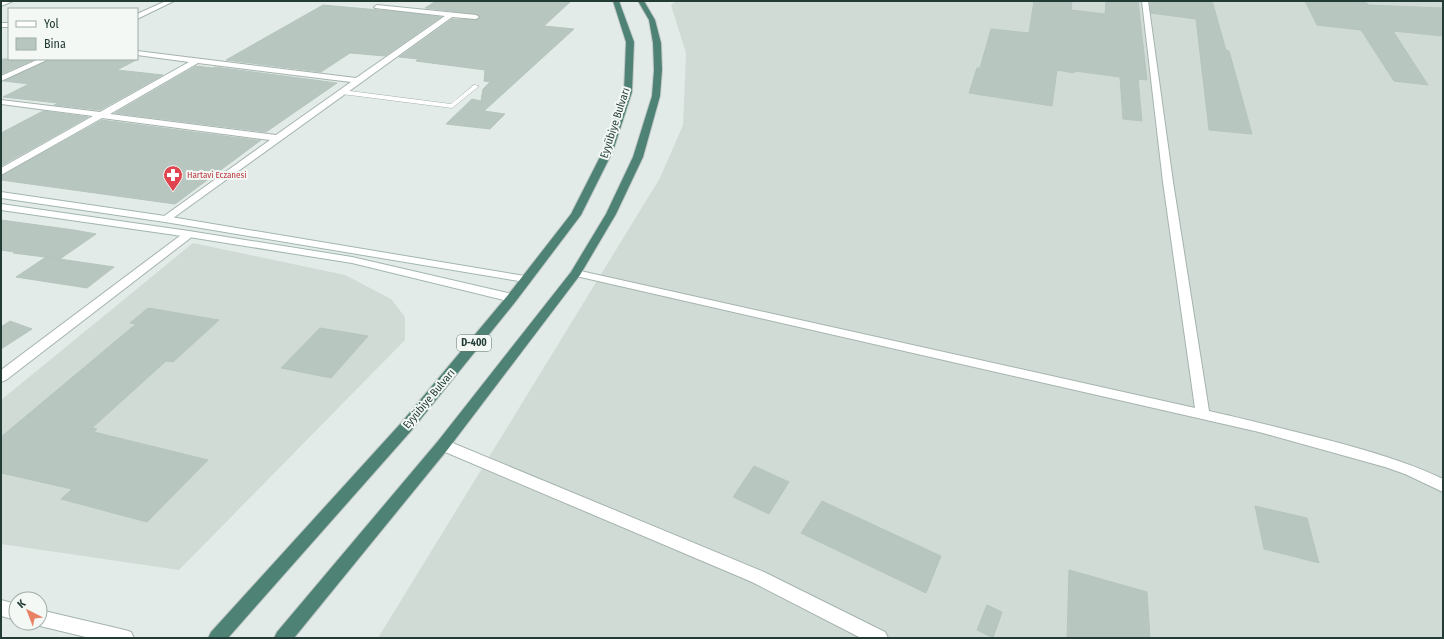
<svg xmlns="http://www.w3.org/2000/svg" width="1444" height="639" font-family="'Fira Sans Condensed',sans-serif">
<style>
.built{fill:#d1dbd6}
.building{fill:#b8c6c0;stroke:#b5c5be}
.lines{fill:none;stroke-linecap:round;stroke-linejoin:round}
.service-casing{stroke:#a5b3ae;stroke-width:1}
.minor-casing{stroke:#a5b3ae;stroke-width:2}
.secondary-casing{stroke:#a1b6af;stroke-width:2}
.trunk-casing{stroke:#c1c8c6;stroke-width:2}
.service{fill:#fff;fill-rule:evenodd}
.minor{fill:#fff;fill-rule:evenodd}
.secondary{fill:#fff;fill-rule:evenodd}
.trunk{fill:#4e8275;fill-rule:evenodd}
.labels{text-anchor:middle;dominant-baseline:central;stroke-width:4;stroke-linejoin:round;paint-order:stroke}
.far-health-label{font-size:9px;fill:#be3a42;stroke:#f3f8f5;text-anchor:start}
.shield{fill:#f3f8f5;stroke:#61746f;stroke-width:1}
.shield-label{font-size:10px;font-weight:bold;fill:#233b35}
.street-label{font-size:11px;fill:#233b35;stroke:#f3f8f5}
</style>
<rect width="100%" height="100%" fill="#e2ebe7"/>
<!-- built -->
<g class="built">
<polygon points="676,1 1443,1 1443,638 378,638 660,178 683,125 686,53 671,5"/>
<polygon points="193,243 345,275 391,299 405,317 405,340 179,570 1,544 1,400"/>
</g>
<!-- building -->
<g class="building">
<polygon points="436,1 571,1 544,26 574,29 484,111 505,114 490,129 446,124 472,99 481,101 483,89 490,82 484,81 485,70 416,61 418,59 399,57 452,19 476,20 480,17 476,14 425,8"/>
<polygon points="1034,1 1072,1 1071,10 1105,14 1106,1 1138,1 1147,80 1138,79 1142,121 1123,119 1120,77 1075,71 1074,73 1057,70 1052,106 969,93 977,68 980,68 991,29 1029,33"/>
<polygon points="1150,1 1212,1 1226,50 1229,51 1252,134 1209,130 1196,19 1151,13"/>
<polygon points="1305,1 1349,1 1367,3 1368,5 1443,8 1443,36 1393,31 1428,85 1394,81 1361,30 1317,25"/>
<polygon points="323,5 401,12 441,17 385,56 350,53 321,72 226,60"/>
<polygon points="1,59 35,59 1,74"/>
<polygon points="50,59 138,59 117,70 163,75 100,110 54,105 58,103 3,97 29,84 4,81"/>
<polygon points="196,66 213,68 215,67 337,83 266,132 115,113"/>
<polygon points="43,111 88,117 1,166 1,133"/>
<polygon points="102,120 255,140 261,140 175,204 1,180 1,176"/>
<polygon points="1,220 74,230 96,234 60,259 13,253 14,252 1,250"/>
<polygon points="46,257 114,267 87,288 16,277"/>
<polygon points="148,308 219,320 173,362 166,361 92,428 97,429 94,432 208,460 147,522 61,499 72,489 1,473 1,437 136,324 130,323"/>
<polygon points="10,321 32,329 1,349 1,327"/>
<polygon points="320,328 368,336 331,378 281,368"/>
<polygon points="754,466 789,482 769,514 733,497"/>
<polygon points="822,501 941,556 926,593 801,533"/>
<polygon points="1255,506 1307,518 1319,563 1264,549"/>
<polygon points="1069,570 1147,592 1150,638 1067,638"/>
<polygon points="987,605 1002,612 993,638 977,630"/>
</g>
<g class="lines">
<!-- service casing -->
<g class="service-casing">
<polygon id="service" points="474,85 479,86 452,108 342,94 339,92 342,90 451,104"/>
</g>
<!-- minor casing -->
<g class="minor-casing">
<g id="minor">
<polygon points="4,1 13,1 1,6 1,2"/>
<polygon points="166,1 174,1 137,19 137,14"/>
<path d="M 1142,1 L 1148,1 L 1173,182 L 1209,411 C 1249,420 1288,430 1328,440 C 1369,451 1405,461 1443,479 L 1443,492 L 1405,474 L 1385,467 L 1259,432 L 576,276 L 572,275 L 570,273 L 572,271 L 576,270 L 1195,408 L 1163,182 Z"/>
<path d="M 377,5 L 476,15 L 479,17 L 476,19 L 452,17 L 169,221 L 161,221 L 160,219 L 270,140 L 102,118 L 1,175 L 1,168 L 93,116 L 1,104 L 1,100 L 100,112 L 189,62 L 137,55 L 137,51 L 356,78 L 445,16 L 375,8 L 374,7 ZM 198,63 L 351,82 L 276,135 L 110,114 Z"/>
<rect x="1" y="23" width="8" height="4"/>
<polygon points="39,59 49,59 1,81 1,76"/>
<polygon points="189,231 194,234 193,236 6,380 1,382 1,370 185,232"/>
<polygon points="443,439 764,572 885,632 888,638 861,638 752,582 438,449 436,445 438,441"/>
<polygon points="1,600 16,604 16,620 1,616"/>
<polygon points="40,610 125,630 131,632 134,638 90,638 40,626 34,623 40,623"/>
</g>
</g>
<!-- secondary casing -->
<g class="secondary-casing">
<g id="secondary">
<polygon points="1,192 165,216 525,276 529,277 531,279 529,281 525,282 165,222 1,198"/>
<polygon points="1,204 189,231 352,257 512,294 516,295 518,298 516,301 512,302 352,263 189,237 1,210"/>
</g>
</g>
<!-- trunk casing -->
<g class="trunk-casing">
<g id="trunk">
<polygon points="613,1 619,1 634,42 632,92 613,151 581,215 516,301 411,431 228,638 208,638 211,632 401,423 508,295 571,214 603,151 624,92 626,42"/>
<polygon points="638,1 644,1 655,20 661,43 662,70 660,96 643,157 616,214 580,275 448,449 294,638 274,638 277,632 438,441 571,272 606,214 633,157 652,96 654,70 653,43 649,20"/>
</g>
</g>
<!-- service -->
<use href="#service" class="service"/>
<!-- minor -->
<use href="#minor" class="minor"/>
<!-- secondary -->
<use href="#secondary" class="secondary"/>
<!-- trunk -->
<use href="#trunk" class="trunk"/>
</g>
<!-- icons -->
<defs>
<g id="pharmacy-pin" transform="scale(1)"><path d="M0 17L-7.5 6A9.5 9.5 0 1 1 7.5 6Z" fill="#e0444e" stroke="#f3f8f5"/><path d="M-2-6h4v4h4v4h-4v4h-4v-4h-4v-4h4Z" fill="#fff"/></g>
</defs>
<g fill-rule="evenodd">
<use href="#pharmacy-pin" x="173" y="175"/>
</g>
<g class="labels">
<!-- far-health labels -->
<g class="far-health-label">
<text x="187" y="175">Hartavi Eczanesi</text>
</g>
<!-- shield labels -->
<rect class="shield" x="457" y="335" width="34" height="16" rx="3"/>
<g class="shield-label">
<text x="474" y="343">D-400</text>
</g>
<!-- street labels -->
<g class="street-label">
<text transform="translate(615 123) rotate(-72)">Eyyübiye Bulvarı</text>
<text transform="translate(429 399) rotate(-50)">Eyyübiye Bulvarı</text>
</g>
</g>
<!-- border -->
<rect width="1444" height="639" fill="none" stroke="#233b35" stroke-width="4"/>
<!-- legend -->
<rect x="8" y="8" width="130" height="52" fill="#f3f8f5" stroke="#a0aca8"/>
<rect x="16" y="21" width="20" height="6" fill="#ffffff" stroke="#a0aca8"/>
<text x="44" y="28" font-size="12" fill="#233b35">Yol</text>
<rect x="16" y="38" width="20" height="12" fill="#b8c6c0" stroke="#a0aca8"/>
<text x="44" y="48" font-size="12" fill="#233b35">Bina</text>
<!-- north arrow -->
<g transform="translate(28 611) rotate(318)"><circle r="19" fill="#f3f8f5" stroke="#a0aca8"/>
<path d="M0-3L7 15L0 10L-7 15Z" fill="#e88264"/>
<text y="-6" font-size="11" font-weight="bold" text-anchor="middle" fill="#233b35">K</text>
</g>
</svg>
